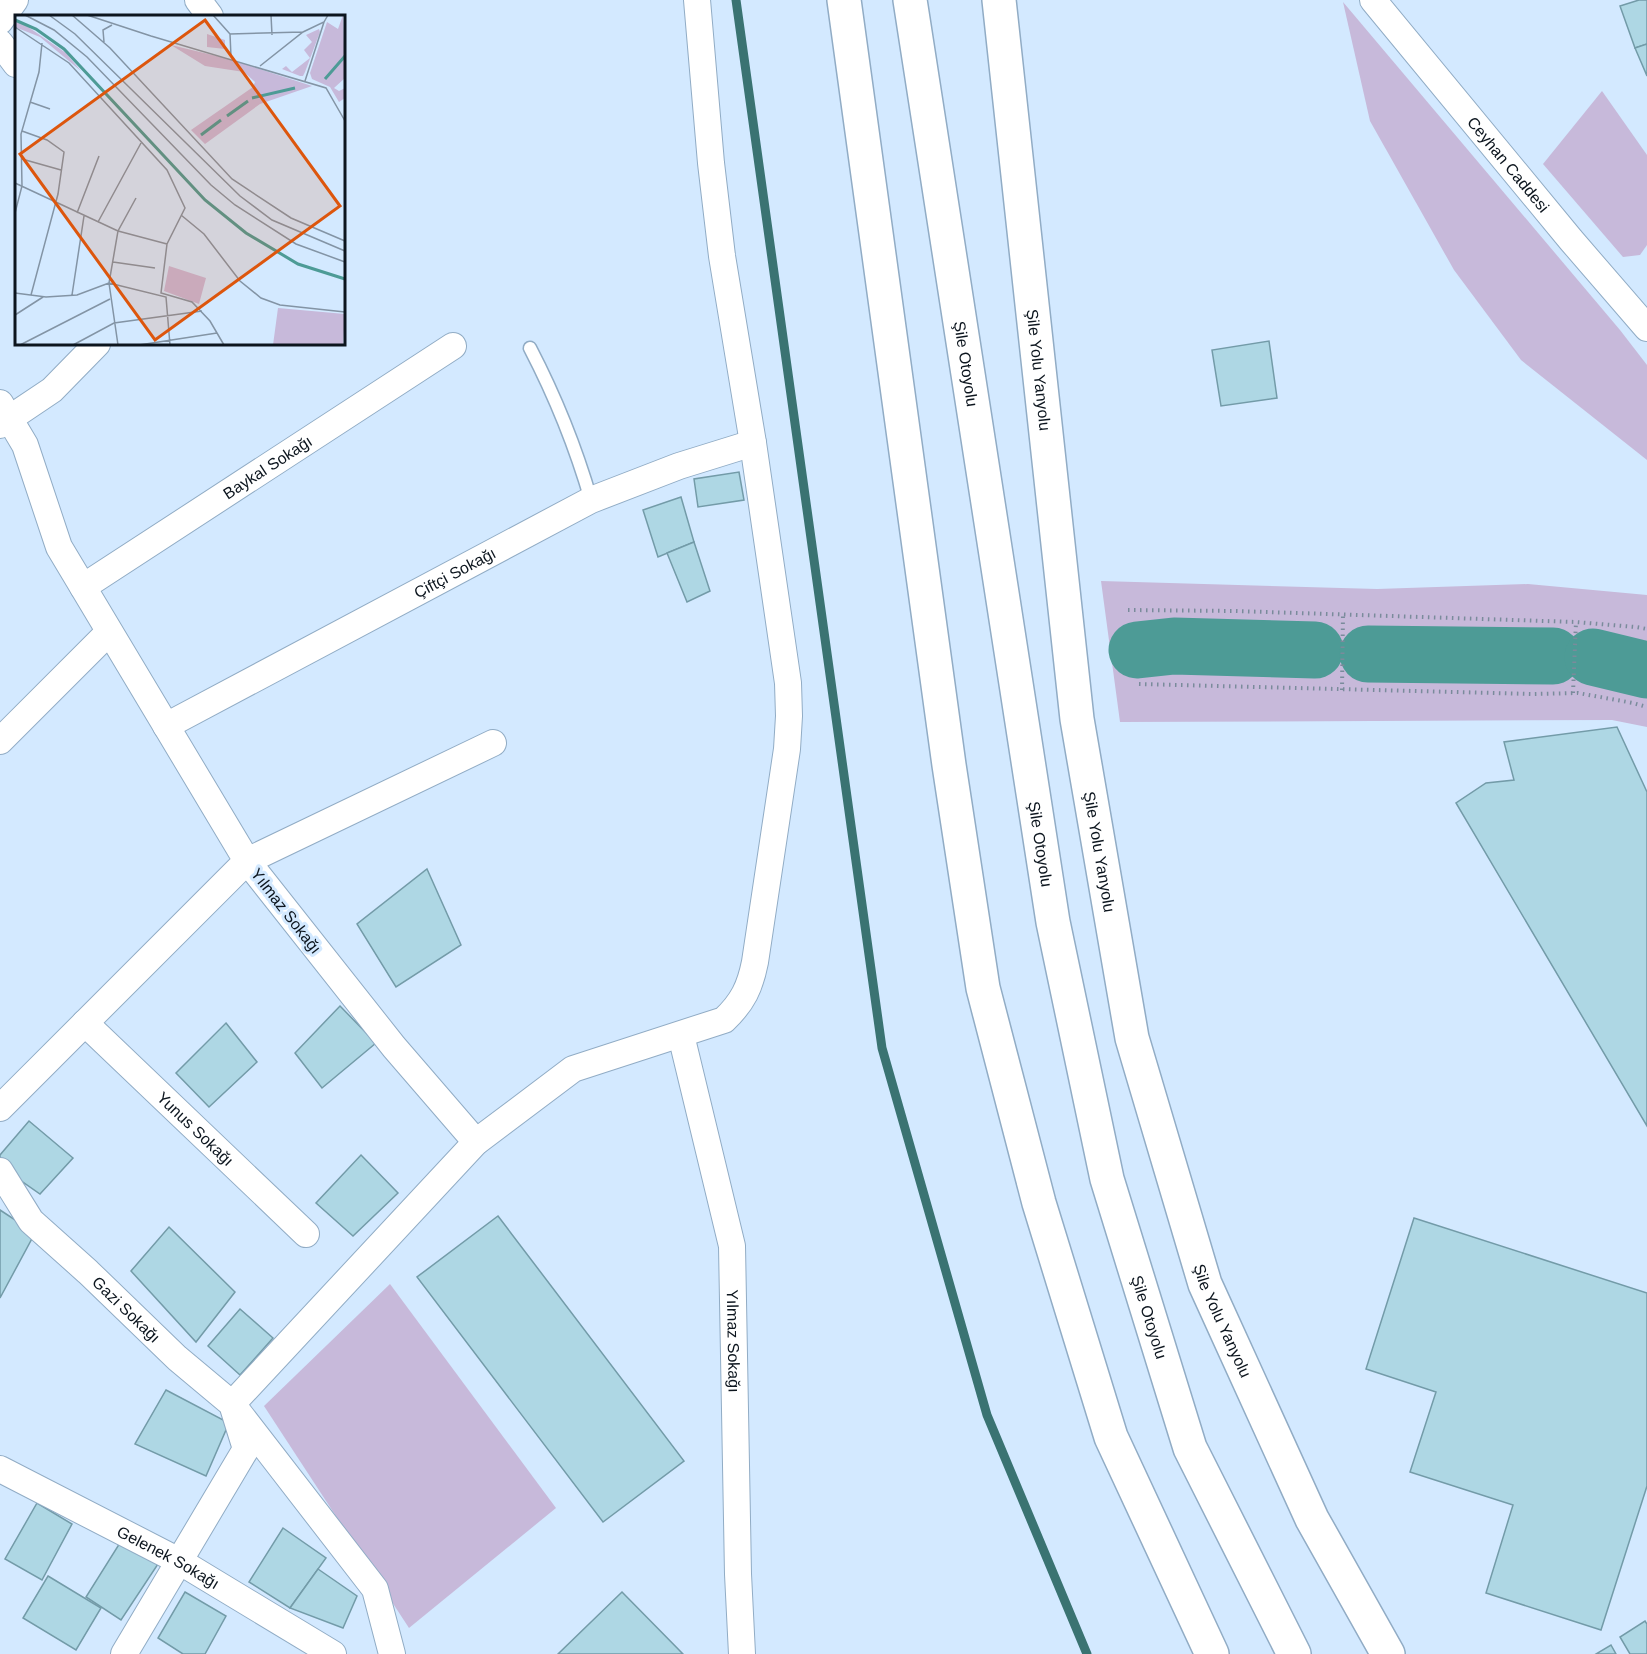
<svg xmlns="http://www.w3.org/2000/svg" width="1647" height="1654" font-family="Arial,sans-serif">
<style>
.green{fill:#c7b9da}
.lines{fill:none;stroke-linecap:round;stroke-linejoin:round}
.stream{stroke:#3a7372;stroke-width:9}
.river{stroke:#4d9b96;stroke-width:57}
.building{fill:#aed7e4;stroke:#739ba8;stroke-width:1.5}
.service-casing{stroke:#91acc5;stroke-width:15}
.minor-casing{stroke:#91acc5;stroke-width:28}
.secondary-casing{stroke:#91acc5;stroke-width:36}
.trunk-casing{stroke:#91acc5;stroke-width:36}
.path{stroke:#7a8b9b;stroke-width:4;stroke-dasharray:1.5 4.5;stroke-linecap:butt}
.service{stroke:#fff;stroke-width:12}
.minor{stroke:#fff;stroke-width:26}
.secondary{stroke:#fff;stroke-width:33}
.trunk{stroke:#fff;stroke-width:33}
.labels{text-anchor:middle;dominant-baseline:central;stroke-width:6;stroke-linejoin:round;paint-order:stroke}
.street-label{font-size:16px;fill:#0c151e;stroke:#d3e9ff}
.inset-river{fill:none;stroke:#4d9b96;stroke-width:3}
.inset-road{fill:none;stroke:#8394a5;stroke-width:1.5}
.view{fill:#dd560d;fill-opacity:0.15;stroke:#dd560d;stroke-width:3}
.inset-edge{fill:none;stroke:#0c151e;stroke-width:3}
</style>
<rect width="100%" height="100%" fill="#d3e9ff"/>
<!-- green -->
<g class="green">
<polygon points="1343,2 1620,330 1647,365 1647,460 1521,360 1454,270 1370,121"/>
<polygon points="1602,91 1647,155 1647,245 1640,255 1623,257 1543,164"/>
<polygon points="1101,581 1377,589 1528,584 1647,595 1647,727 1612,720 1120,722"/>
<polygon points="390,1284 556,1508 409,1628 264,1406"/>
</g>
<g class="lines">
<!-- stream -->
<polyline class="stream" points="736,0 882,1048 987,1415 1087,1654"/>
<!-- river -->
<g class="river">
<polyline points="1137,650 1174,646 1315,650"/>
<polyline points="1368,654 1553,656"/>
<polyline points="1593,657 1647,670"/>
</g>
</g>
<!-- building -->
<g class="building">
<polygon points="1639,0 1647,0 1647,44 1635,48 1620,6"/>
<polygon points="1647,44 1647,76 1635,48"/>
<polygon points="1269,341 1277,398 1221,406 1212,350"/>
<polygon points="739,472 744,500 698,507 694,479"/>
<polygon points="681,497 694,542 658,557 643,510"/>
<polygon points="694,542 710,591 687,602 667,553"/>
<polygon points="1617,727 1647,792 1647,1126 1456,803 1486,783 1514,780 1504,742"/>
<polygon points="427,869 461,945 396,987 357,924"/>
<polygon points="340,1006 376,1043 322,1088 295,1053"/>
<polygon points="226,1023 257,1062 209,1107 176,1073"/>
<polygon points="29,1121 73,1158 40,1194 0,1166 0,1155"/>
<polygon points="361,1155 398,1193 353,1236 316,1203"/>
<polygon points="0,1210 35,1233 0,1298"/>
<polygon points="498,1216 684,1461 603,1522 417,1277"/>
<polygon points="1414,1218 1647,1293 1647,1486 1601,1630 1486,1593 1513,1505 1410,1472 1436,1392 1366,1369"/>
<polygon points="169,1227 235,1292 196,1342 131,1271"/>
<polygon points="240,1309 273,1338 240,1375 208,1346"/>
<polygon points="166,1390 229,1423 206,1476 135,1444"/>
<polygon points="37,1503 72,1524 42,1580 5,1559"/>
<polygon points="283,1528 326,1558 290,1608 249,1582"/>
<polygon points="123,1538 160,1561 121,1620 86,1597"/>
<polygon points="318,1569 357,1596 343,1628 290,1608"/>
<polygon points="48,1576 101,1608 76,1650 23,1618"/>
<polygon points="185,1592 226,1616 205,1654 183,1654 158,1638"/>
<polygon points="622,1592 683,1654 558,1654"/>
<polygon points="1645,1621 1647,1624 1647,1654 1630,1654 1620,1637"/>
<polygon points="1611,1645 1616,1654 1596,1654"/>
</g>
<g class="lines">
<!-- service casing -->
<g class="service-casing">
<path id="service" d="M 530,348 C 556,398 575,445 591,500"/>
</g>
<!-- minor casing -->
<g class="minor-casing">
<g id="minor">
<polyline points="198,0 210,16"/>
<path id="s1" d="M 1373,0 L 1571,240 L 1647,328"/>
<polyline points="0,21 15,0"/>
<polyline points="0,43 16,64"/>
<polyline points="0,403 25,445 59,547 247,861 0,1108"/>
<polyline points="0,425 52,390 97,344"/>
<path id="s2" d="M 83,587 L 453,346"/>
<path id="s3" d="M 166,726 L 591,500 L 679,466 L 753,443"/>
<polyline points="0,741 109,632"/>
<path id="s4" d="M 85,1023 L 306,1234"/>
<path id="s5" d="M 681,1035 L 732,1246 L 738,1574 L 742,1654"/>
<polyline points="476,1142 394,1047 247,861 493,743"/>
<path id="s6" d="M 0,1171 L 31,1221 L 88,1272 L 177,1358 L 232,1404 L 246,1449 L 124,1654"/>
<path id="s7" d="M 0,1469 L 179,1561 L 333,1654"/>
<path d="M 392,1654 L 375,1589 L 232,1404 L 476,1142 L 573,1069 L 724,1020 C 743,1002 750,987 755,962 L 787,749 L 789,716 L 788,683 L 753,443 L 722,256 L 711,163 L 697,0"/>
</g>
</g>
<!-- secondary casing -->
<g class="secondary-casing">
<g id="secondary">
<path id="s8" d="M 999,0 L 1077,719 L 1132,1038 L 1205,1284 L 1312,1519 L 1388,1654"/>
</g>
</g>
<!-- trunk casing -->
<g class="trunk-casing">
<g id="trunk">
<polyline points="844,0 949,765 983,988 1039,1203 1111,1437 1212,1654"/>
<path id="s9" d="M 910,0 L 1053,922 L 1107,1179 L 1190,1448 L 1294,1654"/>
</g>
</g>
<!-- path -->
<g class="path">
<polyline points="1128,610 1235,611 1576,622 1636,627 1647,629"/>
<polyline points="1139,684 1533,694 1578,693 1633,703 1647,707"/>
<polyline points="1342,690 1343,614"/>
<polyline points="1573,693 1576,622"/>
</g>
<!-- service -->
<use href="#service" class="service"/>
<!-- minor -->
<use href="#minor" class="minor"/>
<!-- secondary -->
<use href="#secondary" class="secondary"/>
<!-- trunk -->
<use href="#trunk" class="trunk"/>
</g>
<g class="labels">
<!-- street labels -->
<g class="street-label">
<text stroke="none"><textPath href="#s1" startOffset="213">Ceyhan Caddesi</textPath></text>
<text stroke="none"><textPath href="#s9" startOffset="368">Şile Otoyolu</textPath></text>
<text stroke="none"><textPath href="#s8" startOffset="372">Şile Yolu Yanyolu</textPath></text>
<text stroke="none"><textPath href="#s2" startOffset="220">Baykal Sokağı</textPath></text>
<text stroke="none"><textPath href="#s3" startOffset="327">Çiftçi Sokağı</textPath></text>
<text stroke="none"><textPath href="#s9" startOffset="854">Şile Otoyolu</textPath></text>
<text stroke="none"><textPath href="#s8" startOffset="858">Şile Yolu Yanyolu</textPath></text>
<text transform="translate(286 911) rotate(52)">Yılmaz Sokağı</text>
<text stroke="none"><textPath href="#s4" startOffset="153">Yunus Sokağı</textPath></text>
<text stroke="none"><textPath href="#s6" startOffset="189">Gazi Sokağı</textPath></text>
<text stroke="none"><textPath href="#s9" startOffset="1340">Şile Otoyolu</textPath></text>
<text stroke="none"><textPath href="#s8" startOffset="1344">Şile Yolu Yanyolu</textPath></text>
<text stroke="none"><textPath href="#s5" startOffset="312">Yılmaz Sokağı</textPath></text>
<text stroke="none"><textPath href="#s7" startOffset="190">Gelenek Sokağı</textPath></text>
</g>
</g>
<!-- overview -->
<g transform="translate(15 15)">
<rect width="330" height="330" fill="#d3e9ff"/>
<path d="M 328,0 L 330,63 L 319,73 L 324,76 L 330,73 L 330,83 L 324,87 L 315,72 L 297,64 L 295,58 L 312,7 L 323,14 ZM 0,3 L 51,38 L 66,56 L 25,22 L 0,12 ZM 304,14 L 305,17 L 290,57 L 288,61 L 285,61 L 267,54 L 271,51 L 277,57 L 295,43 L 289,35 L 297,27 L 291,20 ZM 192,19 L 210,25 L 210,34 L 192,32 ZM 156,30 L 214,44 L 297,71 L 245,89 L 190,129 L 176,115 L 238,72 L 240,67 L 229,57 L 190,51 ZM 154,251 L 191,263 L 184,289 L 149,276 ZM 263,293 L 330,299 L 328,330 L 258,330 Z" fill="#c7b9da"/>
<path class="inset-river" d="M 0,5 L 21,14 L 49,34 L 190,185 L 231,218 L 283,249 L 330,264M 310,64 L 330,41M 237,83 L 280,73M 212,101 L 233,86M 186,120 L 206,105"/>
<path class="inset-road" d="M 10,0 L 39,15 L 72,42 L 196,170 L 220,190 L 281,229 L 330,247M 34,0 L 60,19 L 225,181 L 257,205 L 330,236M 57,0 L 95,33 L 217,164 L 276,203 L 330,226M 72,0 L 136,21M 198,0 L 215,19 L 288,17M 256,0 L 257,20M 0,12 L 54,48 L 152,155 L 170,193 L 152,229 L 146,278 L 177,287 L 195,306 L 209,330M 215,19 L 216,42M 136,21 L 311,73 L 330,106M 89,27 L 88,15 L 97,10M 245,51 L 288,17 L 309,7 L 313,0M 290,66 L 309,7M 15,87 L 35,94M 7,116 L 32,125 L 49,137 L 43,179 L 16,280M 7,144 L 46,155M 0,168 L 103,216 L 94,268 L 103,330M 121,183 L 103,216 L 152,229M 0,198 L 7,171 L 6,119 L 24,57 L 27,28M 62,198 L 84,141M 166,200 L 189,219 L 225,266 L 246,283 L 265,290 L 330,297M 83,207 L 126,128M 98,247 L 140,253M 94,268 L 151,282 L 155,330M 0,278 L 31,282 L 62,280 L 94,268M 57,280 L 69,201M 0,300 L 28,282M 5,330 L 95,284M 58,330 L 99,308 L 187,296M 124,330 L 202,318"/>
<path class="view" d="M 190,5 L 325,191 L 140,325 L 5,139 Z"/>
<rect width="330" height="330" class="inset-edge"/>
</g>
</svg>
